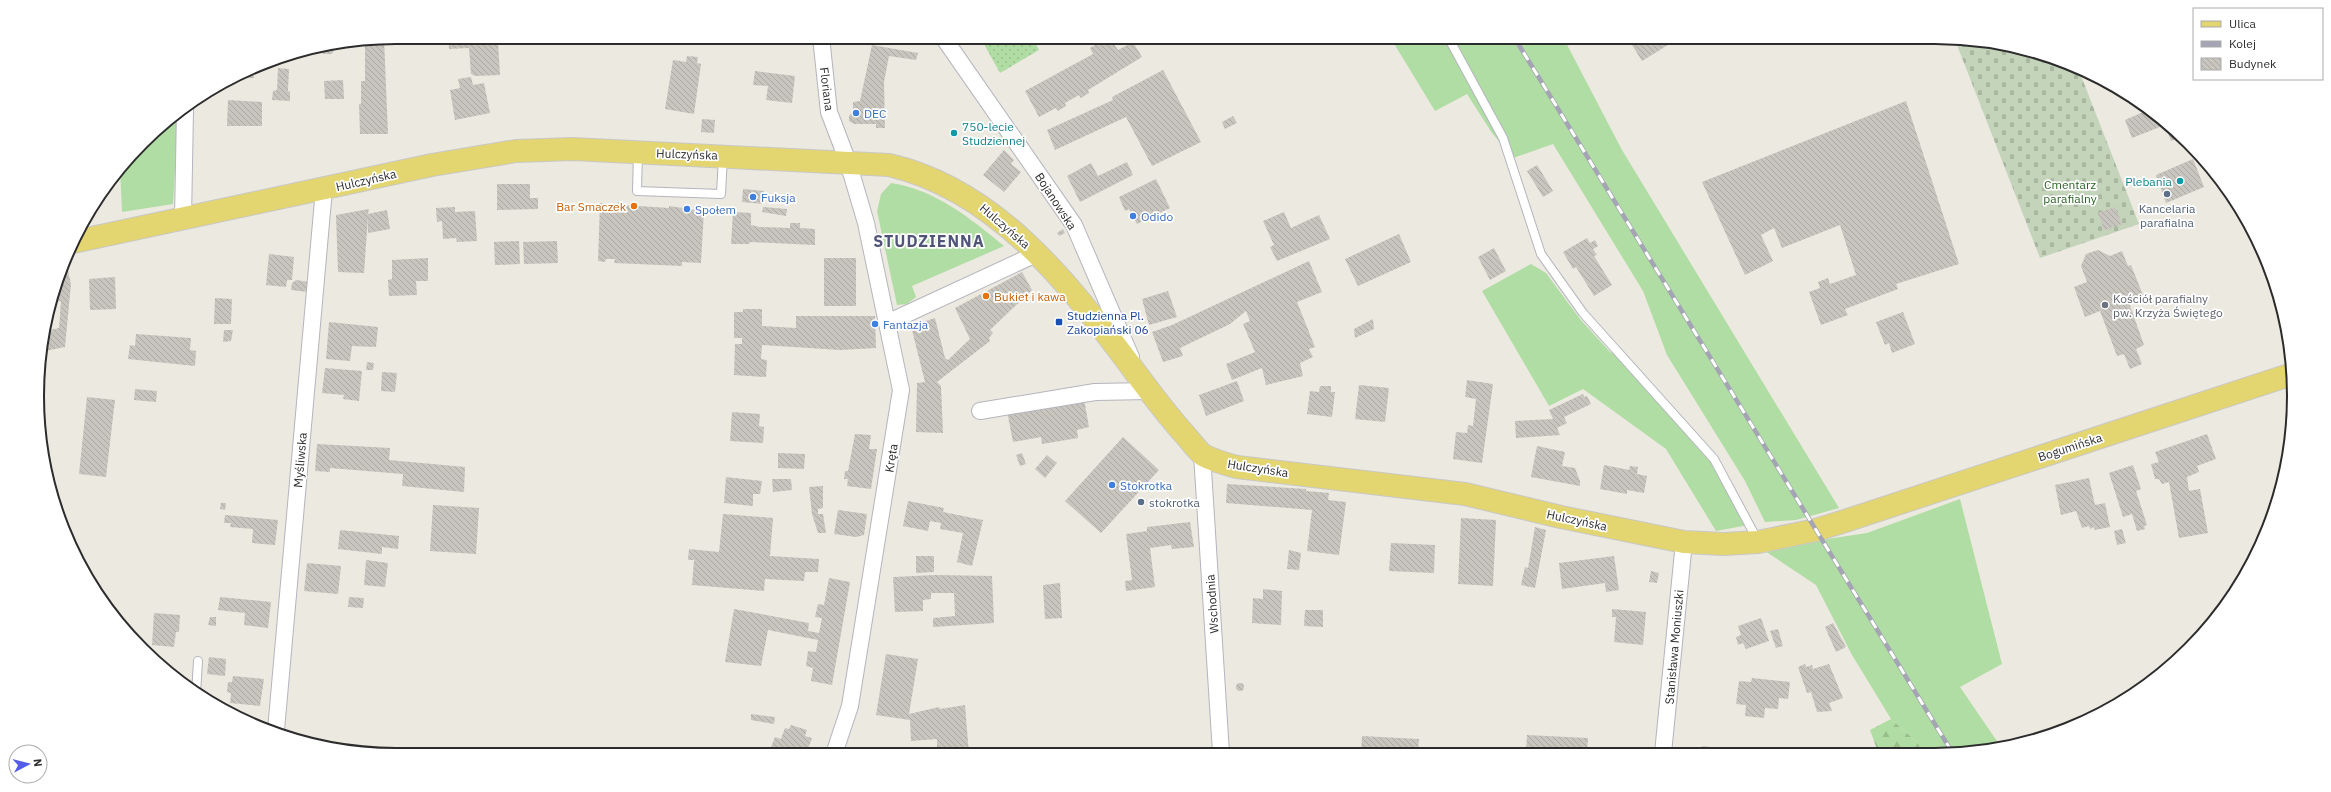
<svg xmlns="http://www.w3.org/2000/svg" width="2331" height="792" font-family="'IBM Plex Sans',sans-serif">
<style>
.grass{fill:#b0dda3}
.forest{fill:url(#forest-firs)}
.cemetery{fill:url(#cemetery-stones)}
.park{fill:url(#park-dots)}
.building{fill:url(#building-back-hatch)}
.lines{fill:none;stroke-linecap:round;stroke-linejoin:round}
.service-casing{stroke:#b4b5be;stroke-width:10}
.minor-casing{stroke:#b4b5be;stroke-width:18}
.primary-casing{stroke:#c8c8c8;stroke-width:24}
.service{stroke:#fff;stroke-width:8}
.minor{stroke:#fff;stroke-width:16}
.primary{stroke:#e3d56f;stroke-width:22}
.rail-casing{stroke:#a4a4b4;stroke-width:4.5}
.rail{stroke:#fff;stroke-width:3;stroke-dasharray:9;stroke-linecap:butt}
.shop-dot{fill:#3f7fe0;stroke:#fff;stroke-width:1.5}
.culture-dot{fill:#0f9aa8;stroke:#fff;stroke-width:1.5}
.service-dot{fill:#5c6f8a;stroke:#fff;stroke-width:1.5}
.food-dot{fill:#e8710a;stroke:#fff;stroke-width:1.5}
.worship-dot{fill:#6b7280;stroke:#fff;stroke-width:1.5}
.transit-dot{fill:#1a4fb4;stroke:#fff;stroke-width:1.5}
.labels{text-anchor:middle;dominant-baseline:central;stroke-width:3.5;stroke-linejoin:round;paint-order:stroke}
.street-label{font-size:12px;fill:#2c2c2c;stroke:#fff}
.shop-label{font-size:12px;fill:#366cbe;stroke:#fff;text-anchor:start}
.culture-label{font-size:12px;fill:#0d838f;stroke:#fff;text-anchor:start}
.park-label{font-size:12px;fill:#296323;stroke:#fff}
.food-label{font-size:12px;fill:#c56008;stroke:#fff;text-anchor:end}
.service-label{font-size:12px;fill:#4e5e75;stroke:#fff}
.worship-label{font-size:12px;fill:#5b616d;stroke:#fff;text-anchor:start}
.transit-label{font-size:12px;fill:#164399;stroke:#fff;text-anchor:start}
.district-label{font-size:16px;font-weight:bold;letter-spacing:1px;fill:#515479;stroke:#fff}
.rim{fill:none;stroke:#2c2c2c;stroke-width:2}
</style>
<defs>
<pattern id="forest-firs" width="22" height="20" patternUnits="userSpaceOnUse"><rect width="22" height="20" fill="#b0dda3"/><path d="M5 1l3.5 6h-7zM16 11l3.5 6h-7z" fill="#98be8c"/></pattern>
<pattern id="cemetery-stones" width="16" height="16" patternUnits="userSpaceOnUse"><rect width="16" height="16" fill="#c4d4ba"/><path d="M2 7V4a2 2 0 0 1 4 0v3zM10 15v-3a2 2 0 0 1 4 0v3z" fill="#a9b6a0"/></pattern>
<pattern id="park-dots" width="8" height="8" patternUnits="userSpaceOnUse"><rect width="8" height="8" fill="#b0dda3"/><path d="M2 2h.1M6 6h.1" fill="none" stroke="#98be8c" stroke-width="1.8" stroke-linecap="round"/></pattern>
<pattern id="building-back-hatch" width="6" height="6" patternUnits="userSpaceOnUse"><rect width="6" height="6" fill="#c8c5bf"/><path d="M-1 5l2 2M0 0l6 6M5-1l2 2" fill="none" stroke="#aca9a4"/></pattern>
</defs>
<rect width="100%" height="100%" fill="#ece9e1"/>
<!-- grass -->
<g class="grass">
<polygon points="1390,37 1563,37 1622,150 1839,508 1796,520 1765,522 1745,481 1667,355 1643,291 1553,144 1513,158 1492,133 1467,94 1435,111"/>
<polygon points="171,119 178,119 173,204 122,212 120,168 159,126"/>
<path d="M 891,183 C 936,190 970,218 1004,246 L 912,286 L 916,297 L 907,304 L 897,305 L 877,211 L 881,194 Z"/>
<polygon points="1531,264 1546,273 1580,319 1611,353 1619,346 1716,455 1754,524 1716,531 1666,449 1583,389 1549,406 1482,291"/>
<polygon points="1960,499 2002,664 1960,687 2001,747 1982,752 1922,752 1918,743 1891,719 1852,655 1816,585 1762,549 1867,533"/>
</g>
<!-- forest -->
<polygon class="forest" points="1891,719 1918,743 1922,752 1878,752 1870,730"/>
<!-- cemetery -->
<polygon class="cemetery" points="1955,40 2028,49 2078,68 2139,224 2040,258"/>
<!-- park -->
<polygon class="park" points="980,37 1032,37 1039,50 1000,73"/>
<!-- building -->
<g class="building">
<polygon points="448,37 468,37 468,39 498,42 500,75 475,76 471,74 469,48 449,49"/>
<polygon points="642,37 672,37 671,45 642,42"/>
<polygon points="1109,37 1118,50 1133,42 1142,57 1088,90 1089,93 1081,98 1079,95 1065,103 1066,106 1058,111 1056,108 1039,117 1025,91 1093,54 1090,48"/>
<polygon points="1627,37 1681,37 1642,61"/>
<polygon points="384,38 388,134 360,134 359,104 361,104 361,81 365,81 365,44 337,44 332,54 323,54 323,45"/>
<polygon points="872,45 918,53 916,60 889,56 884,82 885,128 876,128 876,124 854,124 849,121 849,116 853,111 853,102 860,101"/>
<polygon points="687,56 698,57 697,63 701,64 694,114 665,109 673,60 686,62"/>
<polygon points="261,63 261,71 254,71 254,78 237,78"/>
<polygon points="278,68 289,69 288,91 290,92 290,101 272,100 273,91 277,90"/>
<polygon points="1163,70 1201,142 1152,166 1126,117 1055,150 1047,130 1113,100 1112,97"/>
<polygon points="755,71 795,76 792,103 766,100 768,86 753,85"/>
<polygon points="471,77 473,85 484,83 490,113 455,120 450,90 460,88 458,79"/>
<polygon points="343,80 344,99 325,99 324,81"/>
<polygon points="228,100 262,102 262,126 227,126"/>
<polygon points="1906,101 1959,264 1896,284 1898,289 1845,309 1848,315 1821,325 1809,292 1820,288 1818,282 1828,278 1830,284 1856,275 1840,225 1782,248 1774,228 1761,235 1773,261 1745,275 1702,182"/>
<polygon points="2150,109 2153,111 2181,137 2171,141 2165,125 2132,138 2125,120"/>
<polygon points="1233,116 1237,123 1225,129 1222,122"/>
<polygon points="702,119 715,120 714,133 701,132"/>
<polygon points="1004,150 1014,160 1011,164 1021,172 1004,192 983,175"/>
<polygon points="2193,159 2204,187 2166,203 2156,175"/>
<polygon points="1127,162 1133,175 1080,202 1067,176 1091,163 1098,176"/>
<polygon points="1537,165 1553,191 1543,197 1527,171"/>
<polygon points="1156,179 1170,208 1137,224 1129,209 1125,211 1119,197"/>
<polygon points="497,184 530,184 530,198 538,198 538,209 497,210"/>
<polygon points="743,189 764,191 763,204 742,202"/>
<polygon points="618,202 624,203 624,205 669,208 669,206 704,211 701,263 682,262 682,266 614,263 615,259 606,259 605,262 598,261 600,203 617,205"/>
<polygon points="455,207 455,212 475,211 477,241 457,242 456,238 443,239 442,221 437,222 436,208"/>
<polygon points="763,207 787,209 786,216 762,212"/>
<polygon points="2115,207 2122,224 2110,228 2111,231 2109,229 2104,230 2098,213"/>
<polygon points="369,209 368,214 387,210 390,229 368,233 368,217 364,273 338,272 336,215"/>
<polygon points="733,212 751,213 751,225 760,227 790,228 790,223 800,223 800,228 815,229 815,245 750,242 749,244 731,244"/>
<polygon points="1284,212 1291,228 1319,215 1330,239 1277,261 1270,247 1274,245 1263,221"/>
<polygon points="1063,229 1065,233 1059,236 1057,233"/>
<polygon points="1399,234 1411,262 1358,286 1345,259"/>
<polygon points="1587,238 1590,243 1595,240 1598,246 1593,249 1597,255 1594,256 1612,285 1594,296 1576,267 1573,269 1563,252"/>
<polygon points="519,241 520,264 495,265 494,242"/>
<polygon points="557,241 558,263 524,264 523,242"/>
<polygon points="1494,248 1506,271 1490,280 1478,257"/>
<polygon points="2098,250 2110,256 2122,251 2128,266 2131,265 2143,295 2128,300 2144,345 2136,349 2142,364 2130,369 2124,354 2117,356 2100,311 2085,317 2074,287 2087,282 2081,266 2086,254"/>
<polygon points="269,254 294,257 292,280 287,280 286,287 266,285"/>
<polygon points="428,258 428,281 416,281 417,295 389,296 388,280 392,279 392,260"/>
<rect x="824" y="258" width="32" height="48"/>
<polygon points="1309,261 1322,292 1297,302 1315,347 1309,349 1313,357 1300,363 1303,376 1266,385 1262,368 1232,380 1226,364 1255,352 1243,324 1250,321 1246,311 1230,324 1180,348 1183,356 1163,362 1152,332 1172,325"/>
<polygon points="68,271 71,284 65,347 40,352 46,331 59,328 61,301 54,302 64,272"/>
<polygon points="1022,272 1032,290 990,330 993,333 989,338 990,341 937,382 941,386 943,433 916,432 917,383 925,382 912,330 914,325 935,318 945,358 948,360 970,339 955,308"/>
<polygon points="115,277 116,309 90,310 89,279"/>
<polygon points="296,280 309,282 308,292 291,290 292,283"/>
<polygon points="1168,291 1177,317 1149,325 1142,299"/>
<polygon points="215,298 232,299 231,324 214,324"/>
<polygon points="743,309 762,309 762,326 796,328 796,316 875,316 876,348 840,350 762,345 761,359 767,360 766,377 734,375 735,344 742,344 742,338 734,338 734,312 743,312"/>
<polygon points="1903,312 1915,344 1892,353 1889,343 1885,345 1876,322"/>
<polygon points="1373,319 1374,329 1355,338 1354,329"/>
<polygon points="329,322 378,327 376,347 352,346 350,361 326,359"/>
<polygon points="224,330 233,330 231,341 223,342"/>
<polygon points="136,334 191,338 190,350 196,351 195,366 128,359 130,345 135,346"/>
<polygon points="367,362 374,363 373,370 366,370"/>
<polygon points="325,368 362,371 359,401 343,399 344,395 322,393"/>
<polygon points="382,372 397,373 395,392 381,391"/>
<polygon points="1467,380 1493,384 1482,463 1453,459 1456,432 1467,433 1468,425 1473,426 1476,399 1465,397"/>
<polygon points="1237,381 1244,401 1206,416 1199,395"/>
<polygon points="1359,385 1389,388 1385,422 1355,419"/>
<polygon points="1320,386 1331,386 1331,392 1335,392 1332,417 1307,414 1310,391 1319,392"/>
<polygon points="135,389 157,391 156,402 134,400"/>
<polygon points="1583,394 1584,397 1587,396 1591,404 1564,417 1567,423 1557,428 1560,435 1516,438 1515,421 1553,419 1549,410"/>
<polygon points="87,397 115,400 106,477 79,474"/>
<polygon points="1084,399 1089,427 1077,430 1078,438 1042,444 1041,437 1013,442 1007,411"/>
<polygon points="732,412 760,414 759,426 764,427 763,443 730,441"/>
<polygon points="855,434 871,435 869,449 877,449 871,489 847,486 848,479 844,479 845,471 848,471"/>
<polygon points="2207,434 2216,459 2197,466 2199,472 2187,477 2189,491 2200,489 2208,533 2179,538 2169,482 2162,484 2159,479 2155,479 2151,464 2159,462 2155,452"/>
<polygon points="1123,437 1159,470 1101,533 1065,501"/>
<polygon points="317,444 390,448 389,460 465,467 464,492 402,486 403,474 330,468 330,472 315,471"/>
<polygon points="1537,446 1565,452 1562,466 1575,468 1580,481 1580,486 1531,477"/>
<polygon points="778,453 805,454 804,469 778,468"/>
<polygon points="1022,453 1026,464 1020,466 1016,455"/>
<polygon points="1047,455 1057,463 1045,478 1035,469"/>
<polygon points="1604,465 1629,470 1630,466 1638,467 1637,474 1647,476 1644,493 1627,490 1627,494 1600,489"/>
<polygon points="2133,465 2141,489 2136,491 2147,525 2144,526 2145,529 2137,531 2132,514 2123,517 2109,473"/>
<polygon points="726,477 762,481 760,494 753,494 753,506 724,503"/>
<polygon points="2089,478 2095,505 2105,503 2110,527 2095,530 2094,527 2090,529 2089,526 2082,528 2076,511 2061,515 2055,485"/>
<polygon points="772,479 791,479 792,490 773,492"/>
<polygon points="1227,484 1306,489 1306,491 1329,493 1328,500 1346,502 1339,555 1307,551 1312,510 1226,503"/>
<polygon points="823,486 823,508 818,509 818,514 823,514 826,533 818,533 812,514 809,487"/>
<polygon points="908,501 944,508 943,512 983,520 972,566 957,562 963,533 940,529 941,523 930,521 928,531 903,526"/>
<polygon points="221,503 226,503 225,510 220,509"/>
<polygon points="433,505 479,508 476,554 430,551"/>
<polygon points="838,510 867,514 864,535 856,537 834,534"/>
<polygon points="723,514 773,518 770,556 819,559 818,572 805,572 804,581 765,579 764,591 692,585 694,560 688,560 689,549 719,552"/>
<polygon points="225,515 278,520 275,545 252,543 253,529 230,527 231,523 224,523"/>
<polygon points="1461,518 1496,520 1493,586 1458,584"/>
<polygon points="1190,522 1194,547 1172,549 1171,545 1150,548 1155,587 1126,591 1125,581 1132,580 1126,534 1147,531 1147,527"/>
<polygon points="1535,527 1546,530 1535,588 1521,585 1525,567 1528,568"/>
<polygon points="2122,529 2126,543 2117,545 2114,531"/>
<polygon points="340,530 399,536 398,549 382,547 382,554 338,549"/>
<polygon points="1391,543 1435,545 1434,573 1389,571"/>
<polygon points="1289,550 1301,553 1299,570 1287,569"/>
<polygon points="916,556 934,556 934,572 916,573"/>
<polygon points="1614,556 1619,590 1606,592 1605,583 1562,589 1559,563"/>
<polygon points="366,560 388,563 385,587 364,585"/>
<polygon points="307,563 341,566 338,594 304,591"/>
<polygon points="1651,571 1659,573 1657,583 1649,582"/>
<polygon points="935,575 992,576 994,623 933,627 933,618 955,616 954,593 931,593 931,599 923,600 923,611 895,612 893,577"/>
<polygon points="829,578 850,582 832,685 811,681 813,668 806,666 808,651 816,652 818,640 768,630 761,666 725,662 734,609 809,623 808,631 819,633 822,618 815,617 818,604 824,605"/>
<polygon points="1060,583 1062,618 1045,619 1043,585"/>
<polygon points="1263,589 1282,591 1281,625 1252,623 1253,598 1263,599"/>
<polygon points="220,597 271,602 268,628 244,625 245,613 218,610"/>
<polygon points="349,597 364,598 363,608 348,607"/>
<polygon points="1612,609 1646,612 1643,645 1614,642 1616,617 1612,617"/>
<polygon points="1305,610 1323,610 1323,627 1304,626"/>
<polygon points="154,613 180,615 179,632 176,632 174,647 152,645"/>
<polygon points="210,617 216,617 216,626 208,625"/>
<polygon points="1761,618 1769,641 1746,649 1743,643 1738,645 1736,637 1741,635 1738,626"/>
<polygon points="1833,623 1846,647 1836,652 1825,627"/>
<polygon points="1778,629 1783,646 1776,648 1770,631"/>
<polygon points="886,654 918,659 909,714 939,707 940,709 965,705 969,754 937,754 937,739 911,741 910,720 876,715"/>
<polygon points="209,657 226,659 225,676 207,674"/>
<polygon points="1805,664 1806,667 1812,665 1813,669 1829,664 1843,698 1829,703 1832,711 1817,712 1811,692 1807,693 1798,667"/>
<polygon points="233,676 264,679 260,706 230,703 231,693 227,692 228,682 232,682"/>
<polygon points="1752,678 1790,682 1788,699 1779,698 1778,709 1765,708 1764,718 1745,716 1746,705 1736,704 1739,681 1751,682"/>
<circle cx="1240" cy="687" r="4"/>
<polygon points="751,714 775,717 774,724 751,720"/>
<polygon points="791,725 807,730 805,736 812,738 806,754 775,754 777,750 771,747 775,737 781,739 785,728 789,729"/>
<polygon points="1527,735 1588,738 1587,753 1526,753"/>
<polygon points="1362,736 1419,739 1418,753 1361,753"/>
<polygon points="1702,746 1730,749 1729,752 1701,752"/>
</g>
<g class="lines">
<!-- service casing -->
<g class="service-casing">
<g id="service">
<polyline points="1448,37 1503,138 1541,254 1583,313 1714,459 1758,541"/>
<polyline points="638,152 637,191 721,194 723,156"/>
<polyline points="196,694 198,661"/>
</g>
</g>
<!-- minor casing -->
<g class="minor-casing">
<g id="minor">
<polyline points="821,37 829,112 848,162 866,223 901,390 850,706 834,754"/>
<polyline points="943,37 1074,225 1131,357"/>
<polyline points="183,219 185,110"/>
<polyline points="887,323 1036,254"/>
<polyline points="980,411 1095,392 1149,391"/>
<polyline points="1202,454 1221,753"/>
<polyline points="276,730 324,189"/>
<polyline points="1663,753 1684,542"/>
</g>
</g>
<!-- primary casing -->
<g class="primary-casing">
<path id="primary" d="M 73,242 L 432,165 L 516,151 L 573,149 L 889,165 C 994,189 1065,279 1127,361 C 1146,387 1165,413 1187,437 C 1192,443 1197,450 1203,455 C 1214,461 1226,464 1237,467 L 1465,494 L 1561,517 L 1684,542 L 1724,544 L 1758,542 L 1816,530 L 1848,520 L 2292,374"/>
</g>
<!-- service -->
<use href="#service" class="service"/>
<!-- minor -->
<use href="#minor" class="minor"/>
<!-- primary -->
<use href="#primary" class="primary"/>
<!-- rail casing -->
<g class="rail-casing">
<polyline id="rail" points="1514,37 1952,752"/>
</g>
<!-- rail -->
<use href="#rail" class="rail"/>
</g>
<!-- markers -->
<g class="shop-dot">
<circle cx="856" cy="113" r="4"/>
<circle cx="753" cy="197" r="4"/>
<circle cx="687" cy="209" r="4"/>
<circle cx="1133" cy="216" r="4"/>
<circle cx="875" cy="324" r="4"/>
<circle cx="1112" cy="485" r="4"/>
</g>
<g class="culture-dot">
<circle cx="954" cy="133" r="4"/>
<circle cx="2180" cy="181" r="4"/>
</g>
<g class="service-dot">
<circle cx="2167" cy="194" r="4"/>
<circle cx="1141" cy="502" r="4"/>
</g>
<g class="food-dot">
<circle cx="634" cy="206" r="4"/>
<circle cx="986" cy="296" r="4"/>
</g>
<circle class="worship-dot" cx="2105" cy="305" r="4"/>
<rect class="transit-dot" x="1055" y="318" width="8" height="8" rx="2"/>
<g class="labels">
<!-- street labels -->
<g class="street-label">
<text transform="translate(827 89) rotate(83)">Floriana</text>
<text transform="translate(687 154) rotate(2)">Hulczyńska</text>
<text transform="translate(366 180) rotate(-13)">Hulczyńska</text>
<text transform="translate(1056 201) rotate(57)">Bojanowska</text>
<text transform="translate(1005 226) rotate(41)">Hulczyńska</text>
<text transform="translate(2070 447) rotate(-18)">Bogumińska</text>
<text transform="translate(891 458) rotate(-81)">Kręta</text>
<text transform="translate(300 460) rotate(-85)">Myśliwska</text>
<text transform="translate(1258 468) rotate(9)">Hulczyńska</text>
<text transform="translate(1577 520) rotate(12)">Hulczyńska</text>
<text transform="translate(1212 604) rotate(-94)">Wschodnia</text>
<text transform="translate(1674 647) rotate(-85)">Stanisława Moniuszki</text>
</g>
<!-- shop labels -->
<g class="shop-label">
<text x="864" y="113">DEC</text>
<text x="761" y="197">Fuksja</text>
<text x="695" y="209">Społem</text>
<text x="1141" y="216">Odido</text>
<text x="883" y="324">Fantazja</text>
<text x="1120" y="485">Stokrotka</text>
</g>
<!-- culture labels -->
<g class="culture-label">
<text x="962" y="126">750-lecie<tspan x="962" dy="14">Studziennej</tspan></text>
<text x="2172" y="181" text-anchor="end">Plebania</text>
</g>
<!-- park labels -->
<g class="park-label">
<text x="2070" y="184">Cmentarz<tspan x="2070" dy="14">parafialny</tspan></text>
</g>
<!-- food labels -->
<g class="food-label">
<text x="626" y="206">Bar Smaczek</text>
<text x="994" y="296" text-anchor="start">Bukiet i kawa</text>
</g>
<!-- service labels -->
<g class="service-label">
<text x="2167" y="208">Kancelaria<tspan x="2167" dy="14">parafialna</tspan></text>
<text x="1149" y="502" text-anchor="start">stokrotka</text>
</g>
<!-- worship labels -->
<g class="worship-label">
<text x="2113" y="298">Kościół parafialny<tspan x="2113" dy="14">pw. Krzyża Świętego</tspan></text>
</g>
<!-- transit labels -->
<g class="transit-label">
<text x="1067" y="315">Studzienna Pl.<tspan x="1067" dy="14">Zakopiański 06</tspan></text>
</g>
<!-- district labels -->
<g class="district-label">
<text x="929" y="241">STUDZIENNA</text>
</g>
</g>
<!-- crop -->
<path d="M0 0H2331V792H0ZM396 44H1935A352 352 0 0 1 2287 396V396A352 352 0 0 1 1935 748H396A352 352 0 0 1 44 396V396A352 352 0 0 1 396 44Z" fill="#fff" fill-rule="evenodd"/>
<path class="rim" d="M396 44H1935A352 352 0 0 1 2287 396V396A352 352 0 0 1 1935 748H396A352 352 0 0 1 44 396V396A352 352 0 0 1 396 44Z"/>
<!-- legend -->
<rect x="2193" y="8" width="130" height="72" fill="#ffffff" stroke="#ababab"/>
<rect x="2201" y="21" width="20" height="6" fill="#e3d56f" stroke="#ababab"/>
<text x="2229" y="28" font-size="12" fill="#2c2c2c">Ulica</text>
<rect x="2201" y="41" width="20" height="6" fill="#a4a4b4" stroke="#ababab"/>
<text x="2229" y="48" font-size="12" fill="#2c2c2c">Kolej</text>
<rect x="2201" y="58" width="20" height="12" fill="url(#building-back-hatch)" stroke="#ababab"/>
<text x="2229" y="68" font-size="12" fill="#2c2c2c">Budynek</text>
<!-- north arrow -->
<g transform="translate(28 764) rotate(83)"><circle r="19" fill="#ffffff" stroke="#ababab"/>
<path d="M0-3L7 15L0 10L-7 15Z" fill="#535de7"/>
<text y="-6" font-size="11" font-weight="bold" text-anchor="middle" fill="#2c2c2c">N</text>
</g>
</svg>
